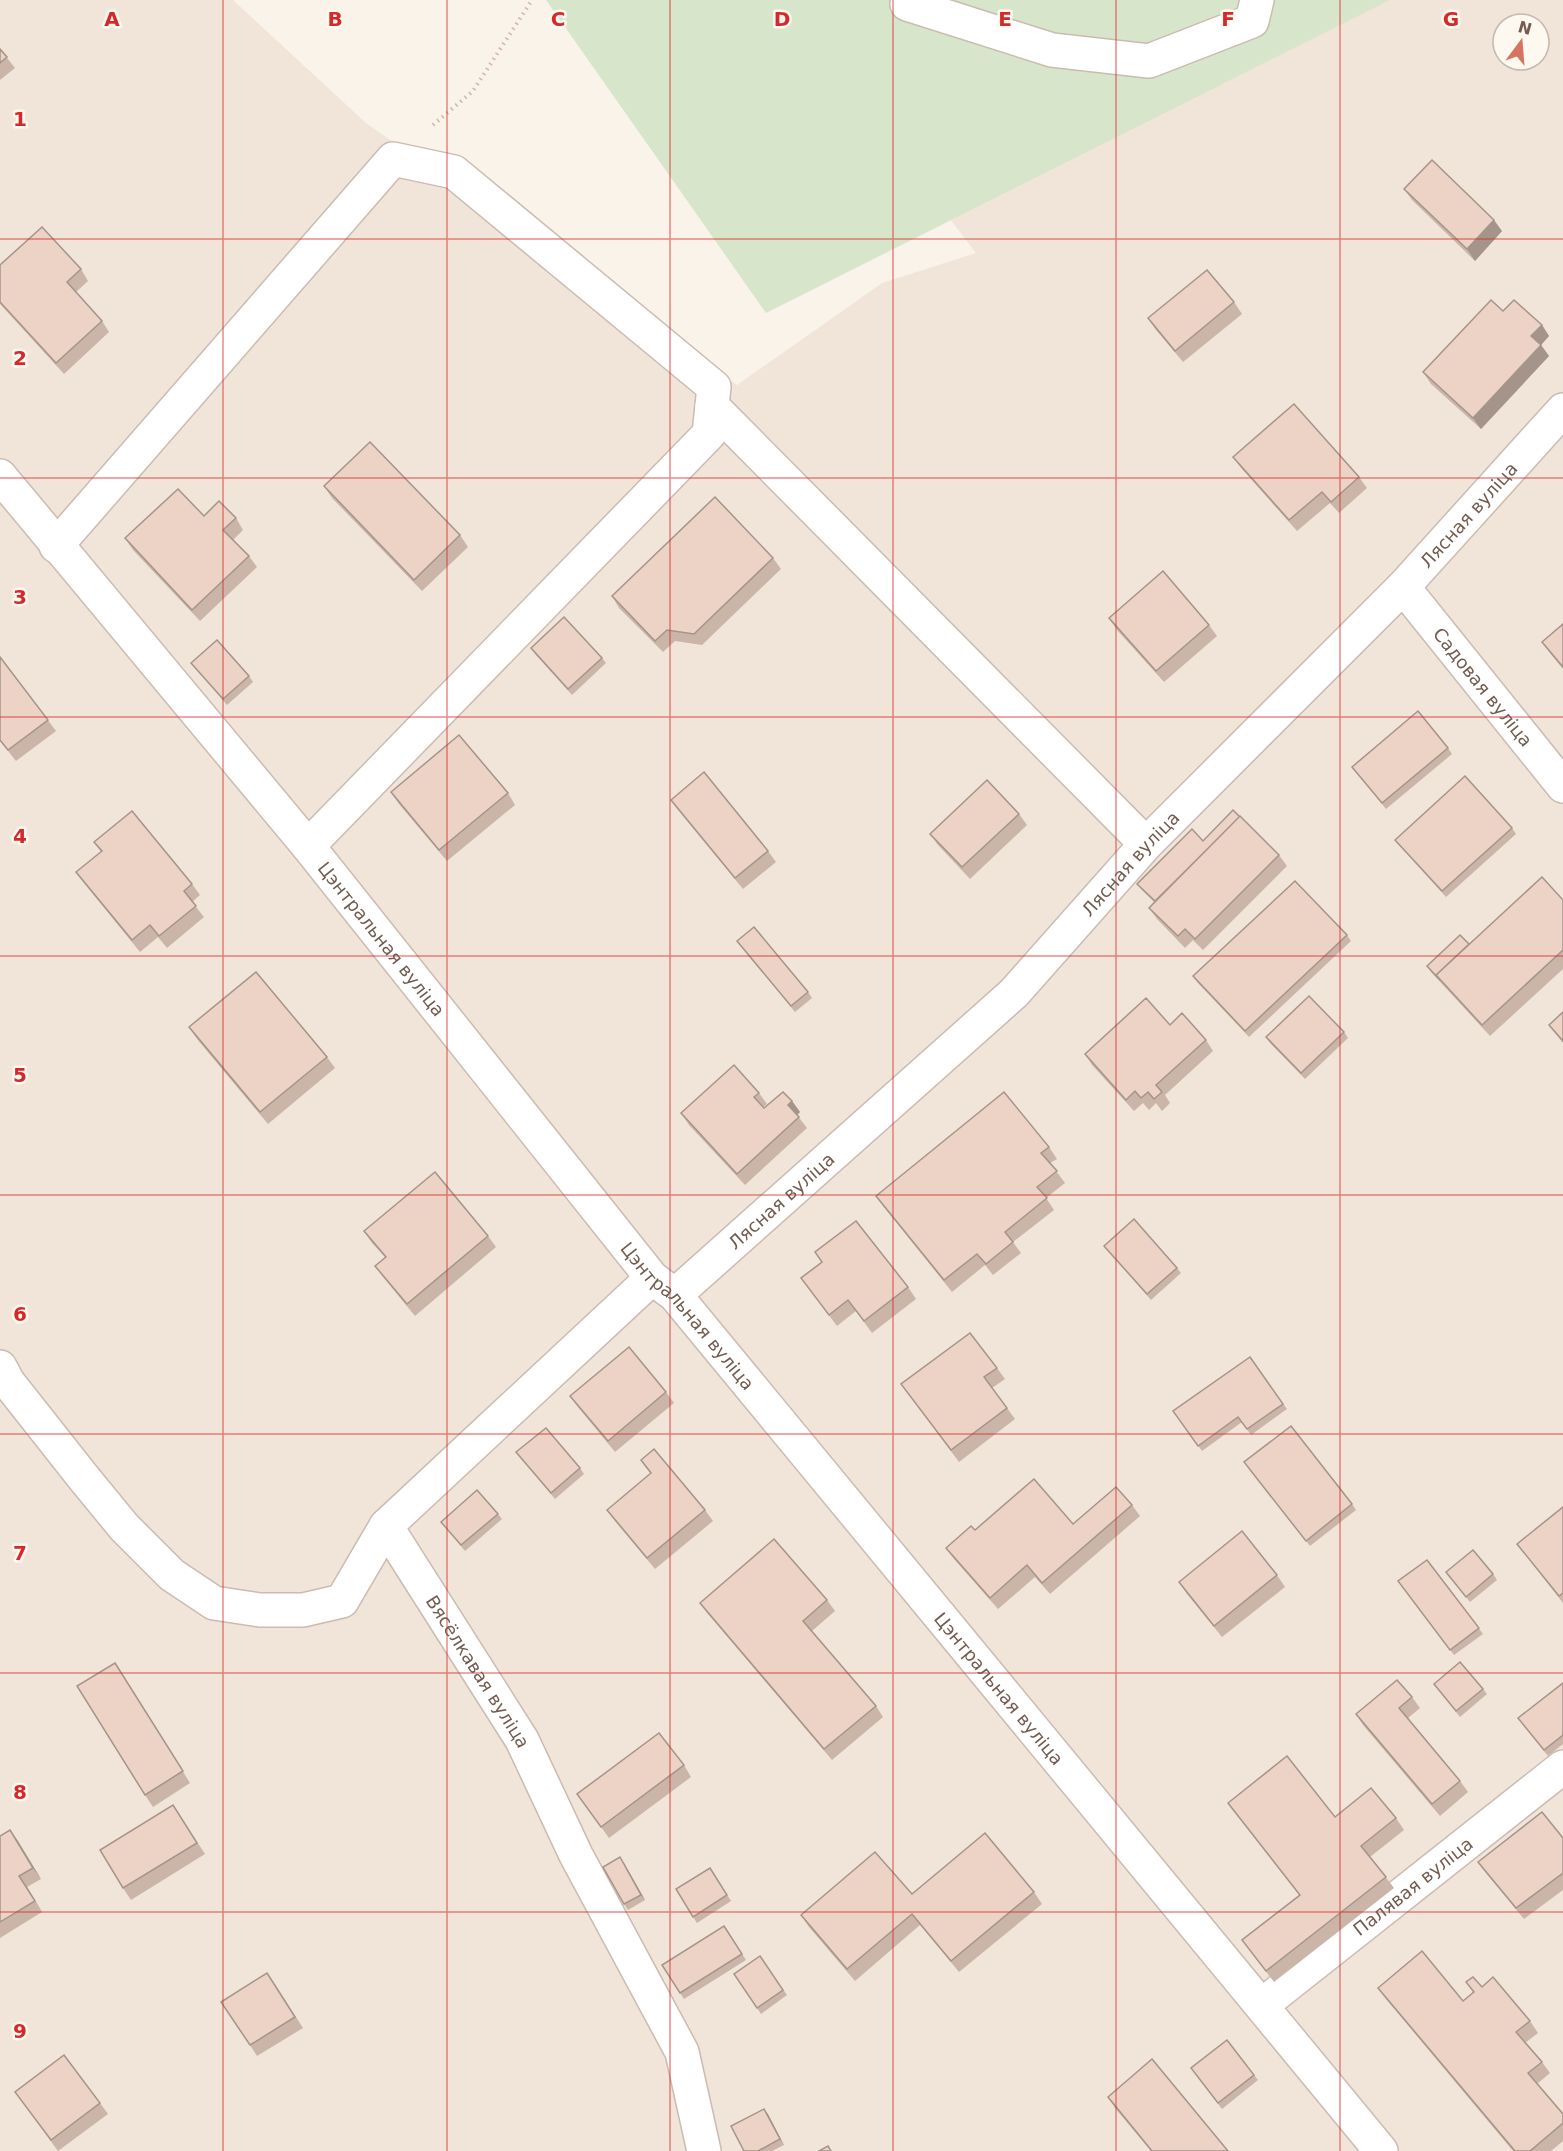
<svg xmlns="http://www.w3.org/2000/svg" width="1563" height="2151" font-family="'DejaVu Sans',sans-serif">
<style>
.residential{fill:#f1e5d9;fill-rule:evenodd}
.green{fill:#d7e6ca}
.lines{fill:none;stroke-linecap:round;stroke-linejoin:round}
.minor-casing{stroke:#cbbbb1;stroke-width:36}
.path{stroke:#d1b6a8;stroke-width:4;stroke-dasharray:1.5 4.5;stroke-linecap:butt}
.minor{stroke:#fff;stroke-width:33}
.wall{fill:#cbb5a9}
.shaded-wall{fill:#a5948a}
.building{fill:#ecd3c5;stroke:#a5948a;stroke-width:1.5}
.grid{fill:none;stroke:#d62828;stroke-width:1.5;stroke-opacity:0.55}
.labels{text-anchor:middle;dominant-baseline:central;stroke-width:5;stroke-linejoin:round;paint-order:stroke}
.street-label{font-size:18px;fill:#725b50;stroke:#fdf8f0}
.grid-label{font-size:20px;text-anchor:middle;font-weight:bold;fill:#d62828;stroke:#fdf8f0;stroke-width:5;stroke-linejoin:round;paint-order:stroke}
</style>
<rect width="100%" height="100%" fill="#faf3ea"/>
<!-- residential -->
<path class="residential" d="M 0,0 L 233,0 L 366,123 L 737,385 L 882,283 L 976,253 L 782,0 L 1563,0 L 1563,2151 L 0,2151 ZM 1503,24 L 1539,24 L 1539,60 L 1503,60 Z"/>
<!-- green -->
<polygon class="green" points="546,0 1390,0 766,313"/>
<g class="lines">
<!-- minor casing -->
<g class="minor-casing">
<g id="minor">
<polyline points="907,4 1052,50 1149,61 1252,21 1257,0"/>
<polyline points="712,406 1146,844"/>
<path id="s1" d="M 0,476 L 308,846 L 652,1278 L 675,1295 L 1381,2151"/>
<polyline points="56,546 393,159 454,172 714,387 709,434 308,846"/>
<path id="s2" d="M 1403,587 L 1563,786"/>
<path id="s3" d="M 652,1278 L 386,1526 L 522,1740 L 576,1855 L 682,2052 L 704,2151"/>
<path id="s4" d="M 675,1295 L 1014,993 L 1146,844 L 1403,587 L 1563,410"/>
<polyline points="0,1367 8,1382 83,1477 124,1527 172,1575 214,1603 260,1610 303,1610 342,1601 386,1526"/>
<path id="s5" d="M 1262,2005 L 1563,1767"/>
</g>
</g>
<!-- path -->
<polyline class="path" points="433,125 473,91 532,0"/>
<!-- minor -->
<use href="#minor" class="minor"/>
</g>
<!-- wall -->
<g class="wall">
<polygon points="0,49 15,68 0,80"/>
<polygon points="1404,189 1502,231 1475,261 1412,200"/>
<polygon points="0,265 81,269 88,281 76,292 102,321 109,332 64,374 0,304"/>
<polygon points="1234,302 1242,314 1183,362 1156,330 1148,318"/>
<polygon points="1503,311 1542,325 1549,336 1541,345 1549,356 1481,429 1431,384 1423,372"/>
<polygon points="1233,457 1359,477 1367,488 1339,513 1330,503 1297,531 1241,468"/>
<polygon points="324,486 460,535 468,547 422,591 332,498"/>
<polygon points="204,516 236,518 243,530 233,540 249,556 257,567 200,621 133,550 125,538"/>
<polygon points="773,558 781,569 702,645 675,641 663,652 619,608 612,596"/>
<polygon points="1109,618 1209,625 1217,636 1164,682 1117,630"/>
<polygon points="1563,624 1563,669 1550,653 1542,642"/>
<polygon points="531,648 602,658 606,663 572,695 535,654"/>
<polygon points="0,657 56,731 16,761 0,741"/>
<polygon points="191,663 249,676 253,682 227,705"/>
<polygon points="1448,748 1452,754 1386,809 1352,767"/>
<polygon points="391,792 508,793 515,805 447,861 399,804"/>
<polygon points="671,800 768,851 776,862 743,889 679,811"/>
<polygon points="1019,814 1027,825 970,879 938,845 930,834"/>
<polygon points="1512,828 1516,834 1446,897 1399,845 1395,840"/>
<polygon points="1203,841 1279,855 1287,866 1203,950 1193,940 1185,948 1157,919 1149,908 1154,902 1141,889 1137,884"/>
<polygon points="94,842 192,884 200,895 192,902 204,917 167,948 158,937 140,952 84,883 76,872 101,852"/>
<polygon points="1563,900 1563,969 1490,1036 1431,972 1427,966"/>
<polygon points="1347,935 1351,941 1249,1037 1197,982 1193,976"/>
<polygon points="737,941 808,992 812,998 795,1012"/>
<polygon points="1563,1012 1563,1043 1549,1025"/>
<polygon points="1170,1025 1206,1040 1213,1051 1165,1095 1170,1103 1162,1111 1156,1103 1149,1110 1143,1103 1134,1111 1092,1065 1085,1054"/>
<polygon points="189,1027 327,1057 335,1068 268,1124 197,1039"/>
<polygon points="1344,1032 1348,1038 1305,1079 1270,1043 1266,1037"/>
<polygon points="759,1093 767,1104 763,1107 764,1108 792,1101 800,1112 797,1115 807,1128 745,1185 689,1125 681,1113"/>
<polygon points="1049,1147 1057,1159 1050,1163 1065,1183 1046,1198 1054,1210 1013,1242 1021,1253 993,1275 985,1265 952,1292 884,1207 876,1196"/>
<polygon points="364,1231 488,1236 496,1247 415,1316 383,1277 375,1266 385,1257 372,1243"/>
<polygon points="1104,1246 1177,1268 1181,1273 1151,1300 1108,1251"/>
<polygon points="822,1262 908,1287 916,1299 872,1333 856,1311 837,1326 801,1278"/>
<polygon points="1250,1357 1287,1409 1251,1435 1242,1422 1202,1451 1173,1411"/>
<polygon points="997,1368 1005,1379 992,1388 1015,1419 959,1462 901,1384"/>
<polygon points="666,1392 674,1403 615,1452 578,1407 570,1396"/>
<polygon points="516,1452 580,1468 584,1474 555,1499"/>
<polygon points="641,1460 705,1510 713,1521 655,1569 615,1521 607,1510 651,1473"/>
<polygon points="1248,1468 1352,1504 1356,1510 1310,1546"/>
<polygon points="1132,1505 1140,1516 1050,1594 1035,1577 998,1609 954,1559 946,1548 975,1530 1073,1524"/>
<polygon points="1563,1507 1563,1603 1517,1544"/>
<polygon points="498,1514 502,1519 465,1551 441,1522"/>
<polygon points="1427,1560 1483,1634 1454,1655 1398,1581"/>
<polygon points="1446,1572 1493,1574 1497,1580 1470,1602"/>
<polygon points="1277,1575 1285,1587 1222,1637 1187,1594 1179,1582"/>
<polygon points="827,1600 835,1611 812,1631 876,1706 883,1717 832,1760 708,1614 700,1603"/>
<polygon points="115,1663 190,1783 153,1807 145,1795"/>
<polygon points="1563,1683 1563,1744 1548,1756 1522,1724"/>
<polygon points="1434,1684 1483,1689 1487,1694 1460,1717"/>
<polygon points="1412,1697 1420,1708 1408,1718 1460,1781 1468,1792 1440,1816 1363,1725 1356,1714"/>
<polygon points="684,1765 691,1777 609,1838 577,1794"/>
<polygon points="1228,1803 1335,1817 1396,1818 1404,1830 1370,1857 1394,1888 1274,1982 1242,1940 1299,1895"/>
<polygon points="173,1805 205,1854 131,1900 123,1888"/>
<polygon points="10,1830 41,1879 27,1887 42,1912 0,1938 0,1836"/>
<polygon points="1563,1838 1563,1890 1524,1919 1486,1873 1478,1862"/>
<polygon points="624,1863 645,1900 628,1910 624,1904"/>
<polygon points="710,1868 731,1901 697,1923 693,1917"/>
<polygon points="1034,1892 1042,1904 959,1972 920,1925 855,1981 809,1927 801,1915 912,1894"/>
<polygon points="724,1926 746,1960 684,1999 680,1993"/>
<polygon points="760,1956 787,1995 761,2014 734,1974"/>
<polygon points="1466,1982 1482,1987 1530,2021 1538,2033 1525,2043 1542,2062 1550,2073 1537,2084 1563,2114 1563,2141 1551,2151 1513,2151 1386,1999 1378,1988 1463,2001 1473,1992"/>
<polygon points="275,1984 303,2028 257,2056 250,2045"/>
<polygon points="1195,2074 1254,2075 1258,2080 1222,2109"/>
<polygon points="15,2092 100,2103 108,2114 58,2151"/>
<polygon points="1108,2097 1228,2151 1151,2151 1115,2108"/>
<polygon points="764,2109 784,2145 772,2151 744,2151"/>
</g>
<!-- shaded-wall -->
<g class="shaded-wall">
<polygon points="1494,220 1502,231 1475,261 1467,249"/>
<polygon points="1542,325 1549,336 1541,345 1549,356 1481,429 1473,418 1531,336"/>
<polygon points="792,1101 800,1112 796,1116 788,1105"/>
<polygon points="10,1830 18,1841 41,1879 33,1868"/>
<polygon points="620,1857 624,1863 645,1900 641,1895"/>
<polygon points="19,1876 27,1887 42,1912 35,1901"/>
<polygon points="764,2109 768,2114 784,2145 780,2139"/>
</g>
<!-- building -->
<g class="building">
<polygon points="0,49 7,57 0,63"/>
<polygon points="1432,160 1494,220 1467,249 1404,189"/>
<polygon points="42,227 81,269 67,282 102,321 56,363 0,302 0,265"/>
<polygon points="1207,270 1234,302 1175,351 1148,318"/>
<polygon points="1491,300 1503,311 1514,300 1542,325 1531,336 1541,345 1473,418 1423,372"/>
<polygon points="1294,404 1359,477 1331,502 1322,492 1289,520 1233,457"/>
<polygon points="370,442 460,535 414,580 324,486"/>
<polygon points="178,489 204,516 219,501 236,518 223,530 249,556 192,610 125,538"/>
<polygon points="715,497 773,558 694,634 667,630 655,641 612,596"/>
<polygon points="1163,571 1209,625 1156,671 1109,618"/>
<polygon points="564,617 602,658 568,689 531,648"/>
<polygon points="1563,624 1563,667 1542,642"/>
<polygon points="217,640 249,676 223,699 191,663"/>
<polygon points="0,657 48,720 8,750 0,740"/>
<polygon points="1418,711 1448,748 1382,803 1352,767"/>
<polygon points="459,735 508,793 439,850 391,792"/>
<polygon points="704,772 768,851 735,878 671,800"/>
<polygon points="1465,776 1512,828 1442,891 1395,840"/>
<polygon points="987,780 1019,814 962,867 930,834"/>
<polygon points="1233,810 1240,817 1155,901 1137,884 1192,829 1203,841"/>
<polygon points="132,811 192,884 184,891 196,906 159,936 150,925 132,940 76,872 102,851 94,842"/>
<polygon points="1240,816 1279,855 1195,939 1185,929 1178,936 1149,908"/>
<polygon points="1542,877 1563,900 1563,950 1482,1025 1436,975"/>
<polygon points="1295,881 1347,935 1245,1031 1193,976"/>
<polygon points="754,927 808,992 791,1006 737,941"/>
<polygon points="1460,935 1469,944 1436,975 1440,980 1427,966"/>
<polygon points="256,972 327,1057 260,1112 189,1027"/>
<polygon points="1309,996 1344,1032 1301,1073 1266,1037"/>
<polygon points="1146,998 1170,1025 1182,1013 1206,1040 1156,1085 1162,1092 1154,1099 1148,1092 1141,1098 1135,1091 1126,1100 1085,1054"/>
<polygon points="1563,1012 1563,1041 1549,1025"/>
<polygon points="734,1065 759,1093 754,1097 764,1108 783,1092 792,1101 788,1105 799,1117 737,1174 681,1113"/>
<polygon points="1004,1092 1049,1147 1041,1153 1057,1171 1037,1187 1047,1198 1005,1232 1013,1242 986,1264 977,1254 944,1280 876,1196"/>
<polygon points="435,1172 488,1236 407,1304 375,1266 386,1257 364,1231"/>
<polygon points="1134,1219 1177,1268 1147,1294 1104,1246"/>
<polygon points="856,1221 908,1287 864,1321 848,1300 829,1315 801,1278 822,1262 815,1252"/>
<polygon points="970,1333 997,1368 984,1377 1007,1408 951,1450 901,1384"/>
<polygon points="629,1347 666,1392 608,1441 570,1396"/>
<polygon points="1250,1357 1283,1404 1247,1429 1238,1417 1198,1446 1173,1411"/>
<polygon points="1291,1426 1352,1504 1306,1541 1244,1462"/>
<polygon points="546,1428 580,1468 551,1493 516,1452"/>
<polygon points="654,1449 705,1510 647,1558 607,1510 651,1473 641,1460"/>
<polygon points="1034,1479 1073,1524 1116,1487 1132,1505 1042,1583 1027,1565 990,1598 946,1548 971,1526 975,1530"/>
<polygon points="477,1490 498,1514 461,1545 441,1522"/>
<polygon points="1563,1507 1563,1593 1559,1596 1517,1544"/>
<polygon points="1242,1531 1277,1575 1214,1626 1179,1582"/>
<polygon points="774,1539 827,1600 803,1621 876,1706 824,1749 700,1603"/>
<polygon points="1473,1550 1493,1574 1466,1597 1446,1572"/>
<polygon points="1427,1560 1479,1628 1450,1650 1398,1581"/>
<polygon points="1460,1662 1483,1689 1456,1711 1434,1684"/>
<polygon points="115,1663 183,1771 145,1795 77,1686"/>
<polygon points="1397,1680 1412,1697 1399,1708 1460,1781 1432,1804 1356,1714"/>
<polygon points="1563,1683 1563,1735 1544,1750 1518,1718"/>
<polygon points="659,1733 684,1765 601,1827 577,1794"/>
<polygon points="1287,1756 1335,1817 1371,1788 1396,1818 1361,1846 1386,1877 1266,1971 1242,1940 1300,1895 1228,1803"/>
<polygon points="173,1805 197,1843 123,1888 100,1850"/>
<polygon points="1542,1812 1563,1838 1563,1873 1516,1908 1478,1862"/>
<polygon points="10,1830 33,1868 19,1876 35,1901 0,1922 0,1836"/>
<polygon points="985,1833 1034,1892 951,1961 912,1914 847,1969 801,1915 875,1852 912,1894"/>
<polygon points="620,1857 641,1895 624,1904 603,1867"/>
<polygon points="710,1868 727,1895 693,1917 676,1889"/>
<polygon points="724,1926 742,1954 680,1993 662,1965"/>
<polygon points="1422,1951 1463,2001 1474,1992 1466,1982 1473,1977 1482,1987 1493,1977 1530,2021 1516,2032 1542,2062 1528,2073 1563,2114 1563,2123 1530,2151 1515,2151 1378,1988"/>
<polygon points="760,1956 783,1990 757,2008 734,1974"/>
<polygon points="267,1973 295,2017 250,2045 221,2002"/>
<polygon points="1227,2040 1254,2075 1218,2103 1191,2068"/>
<polygon points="64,2055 100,2103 51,2140 15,2092"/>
<polygon points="1152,2059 1228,2151 1152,2151 1108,2097"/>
<polygon points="764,2109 780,2139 758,2151 744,2151 731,2126"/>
<polygon points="828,2146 831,2151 819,2151"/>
</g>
<!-- grid -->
<path class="grid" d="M 223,0 L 223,2151M 447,0 L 447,2151M 670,0 L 670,2151M 893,0 L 893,2151M 1116,0 L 1116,2151M 1340,0 L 1340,2151M 0,239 L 1563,239M 0,478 L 1563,478M 0,717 L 1563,717M 0,956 L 1563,956M 0,1195 L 1563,1195M 0,1434 L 1563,1434M 0,1673 L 1563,1673M 0,1912 L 1563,1912"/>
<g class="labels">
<!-- street labels -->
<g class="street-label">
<text stroke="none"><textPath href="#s4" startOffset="1114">Лясная вуліца</textPath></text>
<text stroke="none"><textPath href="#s2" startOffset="128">Садовая вуліца</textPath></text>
<text stroke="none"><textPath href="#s4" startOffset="628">Лясная вуліца</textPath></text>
<text stroke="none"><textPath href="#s1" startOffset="600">Цэнтральная вуліца</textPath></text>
<text stroke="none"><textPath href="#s4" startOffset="142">Лясная вуліца</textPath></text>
<text stroke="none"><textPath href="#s1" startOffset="1086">Цэнтральная вуліца</textPath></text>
<text stroke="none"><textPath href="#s3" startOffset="536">Вясёлкавая вуліца</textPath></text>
<text stroke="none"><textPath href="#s1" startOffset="1572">Цэнтральная вуліца</textPath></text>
<text stroke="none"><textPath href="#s5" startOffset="192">Палявая вуліца</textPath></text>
</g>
</g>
<g class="grid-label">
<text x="112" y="26">A</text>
<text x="335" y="26">B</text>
<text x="558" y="26">C</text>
<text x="782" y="26">D</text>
<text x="1005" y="26">E</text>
<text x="1228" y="26">F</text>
<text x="1451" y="26">G</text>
<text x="20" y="126">1</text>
<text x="20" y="365">2</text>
<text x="20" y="604">3</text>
<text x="20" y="843">4</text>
<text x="20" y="1082">5</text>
<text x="20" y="1321">6</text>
<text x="20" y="1560">7</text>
<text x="20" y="1799">8</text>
<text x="20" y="2038">9</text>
</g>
<!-- north arrow -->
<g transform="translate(1521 42) rotate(16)"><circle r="28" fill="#fdf8f0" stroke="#c5b9b0" stroke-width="1.5"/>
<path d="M0-4.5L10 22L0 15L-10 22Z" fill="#d5745f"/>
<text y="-9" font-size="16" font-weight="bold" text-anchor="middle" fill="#725b50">N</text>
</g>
</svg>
